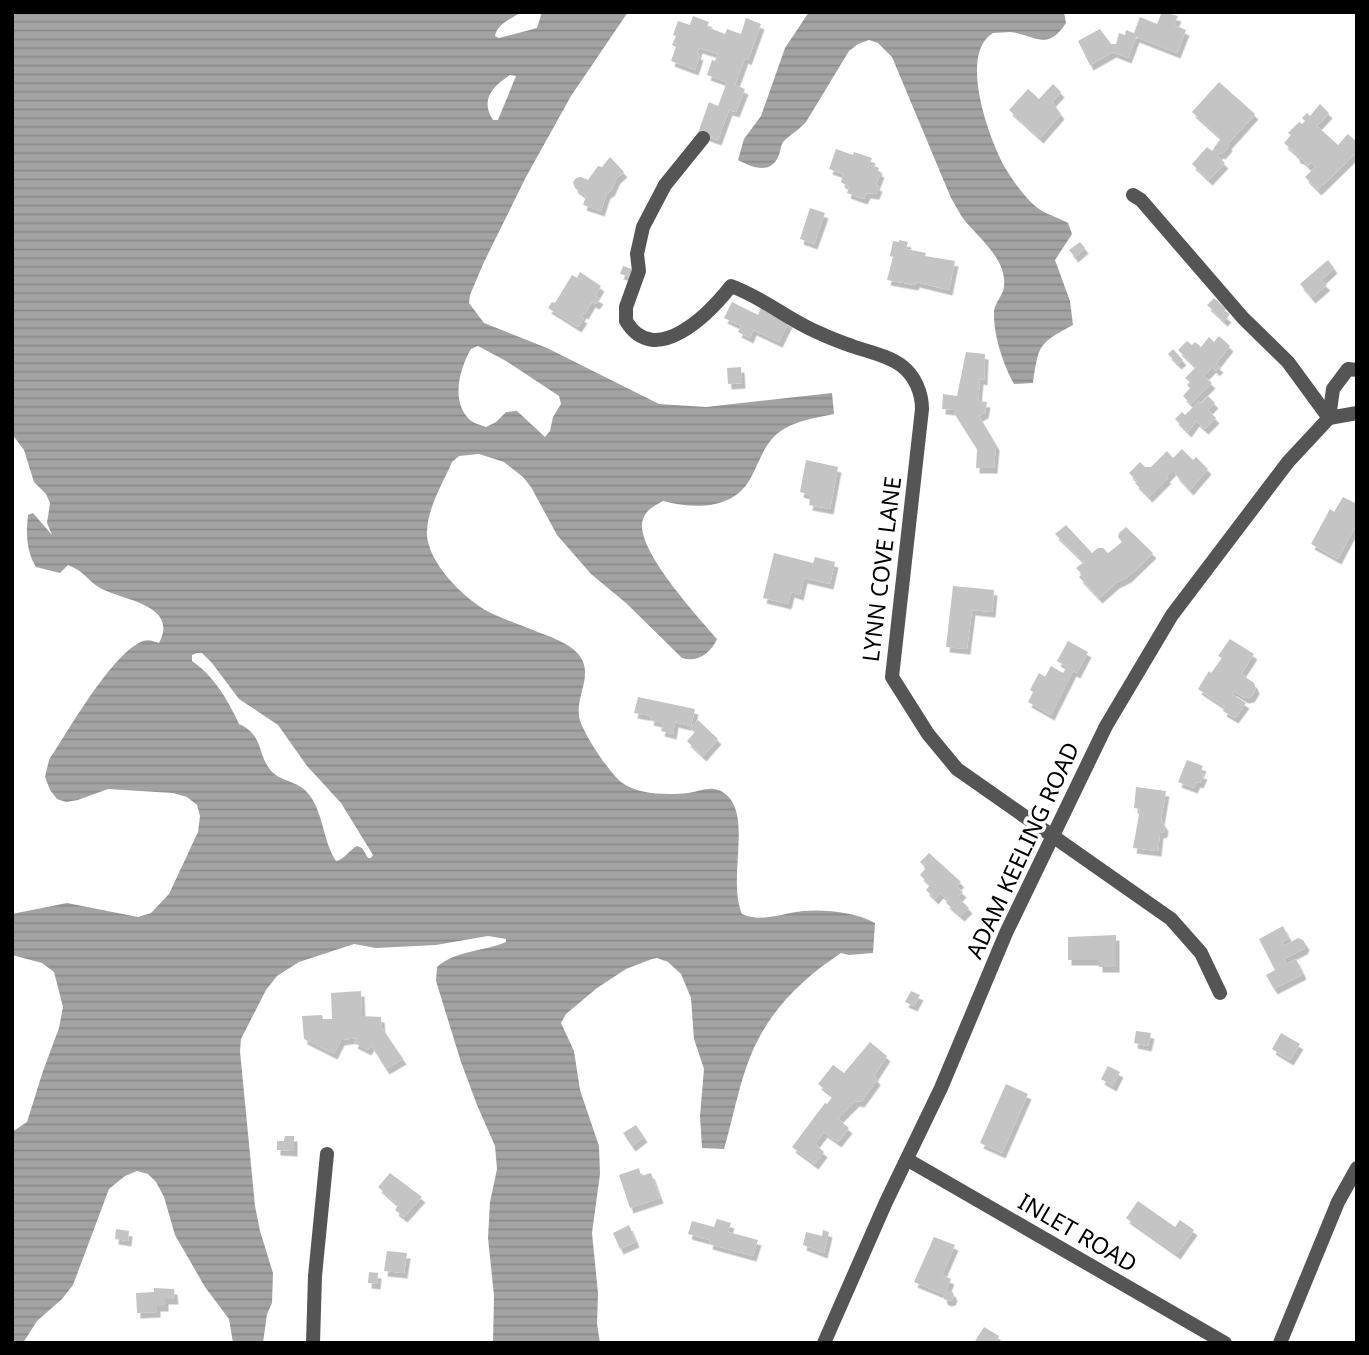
<svg xmlns="http://www.w3.org/2000/svg" width="1369" height="1355" font-family="'Noto Sans',sans-serif">
<style>
.water{fill:url(#water-rules);fill-rule:evenodd}
.building{fill:#c4c4c4;filter:url(#shadow)}
.lines{fill:none;stroke-linecap:round;stroke-linejoin:round}
.minor{stroke:#555;stroke-width:14}
.labels{text-anchor:middle;dominant-baseline:central;stroke-width:7;stroke-linejoin:round;paint-order:stroke}
.street-label{font-size:23px;fill:#000;stroke:#fff}
</style>
<defs>
<pattern id="water-rules" width="6" height="5" patternUnits="userSpaceOnUse" patternTransform="scale(1.75)"><rect width="6" height="5" fill="#a3a3a3"/><path d="M0 2.5h6" fill="none" stroke="#8b8b8b"/></pattern>
<filter id="shadow"><feDropShadow dx="3.5" dy="5.5" stdDeviation="0" flood-color="#0004"/></filter>
</defs>
<rect width="100%" height="100%" fill="#fff"/>
<!-- water -->
<g class="water">
<path d="M 12,12 L 522,12 C 512,18 497,24 495,36 L 499,38 L 537,28 L 542,12 L 628,12 L 571,96 L 526,177 L 484,262 L 470,295 L 469,303 L 484,323 L 547,348 L 659,404 L 706,407 L 832,393 L 834,414 C 815,418 793,421 778,433 C 762,446 758,468 747,484 C 727,511 691,508 663,501 C 654,506 646,510 643,519 C 633,547 698,617 717,639 C 711,653 697,663 682,658 L 626,603 L 591,574 L 557,535 L 531,487 L 523,477 L 504,462 L 479,454 L 459,456 L 452,462 C 443,483 428,507 427,531 C 425,560 464,599 489,612 C 501,618 515,623 528,628 C 544,635 568,641 579,655 C 594,674 576,695 579,716 C 581,731 609,772 621,782 C 638,795 667,795 688,793 C 696,792 706,788 714,789 C 721,790 727,794 731,800 C 749,826 728,881 742,914 C 761,923 783,913 803,911 C 825,909 856,912 875,923 L 873,953 L 849,955 L 841,953 C 808,975 779,1001 760,1036 C 741,1070 735,1112 724,1149 L 702,1148 L 700,1116 L 704,1069 L 694,1039 L 691,998 L 681,974 L 668,962 L 657,958 L 652,959 L 626,969 L 597,988 L 566,1014 L 561,1023 L 574,1051 L 580,1090 L 599,1146 L 600,1174 L 592,1233 L 598,1293 L 597,1324 L 600,1343 L 493,1343 L 494,1296 L 488,1238 L 490,1202 L 497,1169 L 495,1146 L 477,1105 L 461,1062 L 436,981 L 437,967 C 456,950 483,952 506,942 L 506,939 L 488,936 L 436,945 L 376,948 L 354,944 L 299,962 L 277,976 L 266,990 L 241,1039 L 240,1051 L 255,1206 L 260,1231 L 273,1273 L 272,1303 L 267,1314 L 263,1343 L 233,1343 L 229,1319 L 205,1287 L 175,1235 L 164,1197 L 156,1182 L 148,1174 L 137,1171 L 125,1176 L 109,1189 L 73,1285 L 62,1299 L 37,1321 L 23,1343 L 12,1343 L 12,1132 L 27,1122 L 43,1071 L 59,1028 L 63,1007 L 54,972 L 42,963 L 12,955 L 12,914 L 67,903 L 138,917 L 151,913 L 169,894 L 198,832 L 200,816 L 197,805 L 187,797 L 173,793 L 108,789 L 78,800 L 66,802 L 57,799 L 50,790 L 45,777 L 49,760 C 69,730 112,653 143,641 C 149,639 153,641 159,643 C 180,604 120,600 100,588 C 87,580 84,571 68,565 L 60,573 L 36,567 C 26,551 26,532 28,515 L 33,513 L 52,535 L 47,523 L 50,503 L 46,494 L 34,482 L 24,450 L 12,434 ZM 510,75 L 516,76 L 498,120 L 493,120 C 480,100 492,87 510,75 ZM 478,346 L 506,361 L 559,396 L 561,404 L 553,417 L 550,431 L 545,437 L 517,411 L 506,412 L 496,422 L 486,427 C 481,425 473,423 470,420 C 450,401 460,368 471,349 ZM 197,653 L 202,653 L 212,663 L 239,699 L 278,725 L 307,766 L 341,803 L 373,855 L 371,858 L 368,858 L 362,848 L 357,846 C 349,850 344,860 336,861 C 322,840 324,810 306,791 C 295,780 277,781 269,768 C 257,751 263,735 239,724 C 228,700 214,676 192,661 L 192,655 Z"/>
<path d="M 809,12 L 1064,12 L 1066,23 C 1047,52 1036,35 1010,32 C 1005,32 998,33 993,33 C 958,54 989,138 1004,166 C 1011,178 1023,195 1034,205 C 1042,213 1057,217 1068,223 L 1072,234 L 1055,260 L 1070,301 L 1073,325 C 1038,344 1039,344 1033,383 L 1014,384 C 1003,364 993,334 994,311 C 995,302 1004,294 1004,286 C 1007,258 976,236 962,217 C 958,211 955,204 951,198 L 892,57 L 878,43 L 869,40 L 858,44 L 849,51 L 806,122 C 799,130 791,134 784,141 C 780,145 781,152 778,157 C 770,175 751,167 738,160 L 744,139 L 761,116 L 785,48 Z"/>
</g>
<!-- building -->
<g class="building">
<polygon points="1162,12 1178,16 1174,25 1186,30 1177,53 1136,37 1128,58 1113,52 1090,65 1078,41 1100,29 1111,44 1116,44 1119,33 1125,35 1126,30 1134,33 1140,17 1157,24"/>
<polygon points="693,16 709,22 707,27 725,34 727,29 741,34 746,18 761,24 748,60 745,58 735,85 745,89 736,112 729,110 718,140 698,133 709,102 718,106 727,82 707,75 712,60 715,61 718,54 699,48 697,54 700,55 695,70 671,61 676,47 672,45 676,36 673,35 678,21 690,25"/>
<polygon points="1219,82 1255,114 1228,144 1229,146 1222,154 1220,153 1217,156 1225,163 1209,180 1192,164 1207,147 1212,151 1221,138 1192,112"/>
<polygon points="1053,84 1061,92 1052,102 1061,114 1040,138 1009,110 1028,89 1039,99"/>
<polygon points="1320,104 1329,113 1317,126 1338,145 1348,134 1357,142 1357,152 1318,190 1305,177 1315,167 1311,163 1308,166 1301,159 1297,158 1296,154 1284,143 1291,135 1288,133 1299,122 1302,124 1305,121 1302,118 1307,113 1310,116"/>
<polygon points="836,149 853,155 854,152 872,158 868,168 871,168 872,165 879,168 878,171 881,172 876,185 879,186 876,194 867,193 864,199 847,193 849,187 841,182 843,174 829,169"/>
<polygon points="610,157 624,172 617,178 611,191 607,193 601,211 583,205 586,196 575,188 573,182 576,178 581,177 588,180 598,166 602,167"/>
<polygon points="810,208 825,213 814,244 800,239"/>
<polygon points="899,240 908,242 906,249 926,253 925,256 955,261 949,290 916,282 915,285 887,280 893,257 890,256 893,241 899,242"/>
<polygon points="1080,242 1085,248 1075,257 1069,250"/>
<polygon points="1328,260 1334,268 1321,280 1327,285 1312,298 1300,284"/>
<polygon points="623,266 637,271 634,278 620,274"/>
<polygon points="580,272 601,286 595,296 600,299 596,304 592,302 585,314 583,313 581,316 584,318 578,327 548,308 552,302 555,303 572,275 577,278"/>
<polygon points="1214,298 1226,309 1223,313 1228,317 1224,321 1207,305"/>
<polygon points="732,302 758,315 761,308 789,322 779,342 753,330 750,338 738,332 741,326 724,318"/>
<polygon points="1219,336 1230,346 1216,364 1220,367 1216,371 1213,367 1204,376 1212,383 1191,404 1183,396 1190,388 1187,385 1190,382 1185,378 1196,367 1178,350 1187,341 1192,345 1195,342 1201,347 1209,337 1214,342"/>
<polygon points="1173,349 1183,360 1178,364 1168,354"/>
<polygon points="966,352 985,354 984,380 980,379 978,401 987,402 985,413 979,416 996,445 994,468 976,468 977,449 954,413 954,410 942,409 943,394 957,396"/>
<polygon points="741,367 742,383 728,384 727,368"/>
<polygon points="1208,396 1215,403 1208,410 1216,418 1205,429 1196,421 1188,432 1175,419 1182,412 1185,415 1199,401 1201,403"/>
<polygon points="1182,449 1193,460 1196,457 1208,469 1190,490 1176,475 1174,469 1166,477 1168,478 1149,497 1135,483 1137,481 1129,473 1140,462 1145,467 1151,467 1167,451 1173,458"/>
<polygon points="806,460 838,467 830,509 809,505 811,495 800,492"/>
<polygon points="1343,497 1357,504 1357,523 1338,559 1311,544 1330,509 1334,512"/>
<polygon points="1066,525 1092,553 1098,548 1103,548 1108,553 1122,542 1118,537 1119,533 1126,527 1153,553 1128,577 1116,583 1099,598 1079,577 1082,574 1076,568 1084,562 1055,534"/>
<polygon points="774,553 813,563 815,557 835,562 830,584 804,578 800,595 791,592 788,604 763,598"/>
<polygon points="953,586 994,590 992,612 972,610 967,649 946,647"/>
<polygon points="1230,639 1254,654 1241,674 1254,683 1256,689 1251,697 1245,698 1233,691 1232,694 1246,703 1235,718 1223,711 1225,707 1198,689 1209,671 1211,673 1222,658 1218,656"/>
<polygon points="1068,641 1088,652 1077,673 1073,671 1051,715 1028,702 1033,692 1030,690 1039,673 1045,677 1051,666 1063,673 1067,667 1057,661"/>
<polygon points="638,697 695,709 691,726 675,722 673,734 661,731 663,723 650,720 651,716 634,713"/>
<polygon points="698,720 718,739 703,756 687,741 695,732 690,728"/>
<polygon points="1187,760 1203,766 1200,773 1204,774 1200,783 1197,782 1194,788 1178,782"/>
<polygon points="1136,787 1166,791 1161,820 1165,826 1164,832 1160,833 1158,851 1133,848 1140,809 1134,808"/>
<polygon points="929,853 961,882 956,886 963,892 958,897 969,908 961,916 946,903 948,900 940,893 935,899 926,890 930,885 920,875 926,868 920,862"/>
<polygon points="1283,926 1289,938 1282,942 1284,946 1298,938 1303,940 1306,945 1304,949 1284,959 1286,964 1296,959 1303,974 1274,989 1266,975 1275,970 1259,939"/>
<polygon points="1116,935 1116,967 1099,967 1099,960 1068,960 1068,937"/>
<polygon points="361,991 362,1016 381,1017 382,1028 403,1059 386,1069 371,1045 368,1050 354,1043 357,1038 341,1040 334,1054 304,1039 302,1016 322,1015 323,1019 332,1019 331,993"/>
<polygon points="911,991 920,995 914,1006 905,1002"/>
<polygon points="1136,1031 1151,1033 1148,1046 1134,1043"/>
<polygon points="1281,1033 1300,1044 1290,1060 1272,1049"/>
<polygon points="870,1042 887,1056 874,1076 877,1080 861,1102 856,1101 838,1119 849,1128 838,1142 824,1132 815,1144 824,1152 815,1164 792,1147 825,1103 827,1104 833,1096 818,1084 833,1065 844,1073"/>
<polygon points="1108,1066 1120,1072 1113,1086 1101,1079"/>
<polygon points="1006,1084 1028,1094 1002,1153 980,1143"/>
<polygon points="636,1125 644,1137 632,1146 623,1133"/>
<polygon points="285,1136 294,1136 294,1151 277,1150 277,1141 284,1141"/>
<polygon points="639,1168 641,1176 651,1173 660,1198 630,1208 619,1175"/>
<polygon points="390,1173 422,1197 404,1217 395,1210 398,1205 378,1187"/>
<polygon points="1138,1201 1175,1227 1180,1220 1194,1230 1177,1254 1126,1218"/>
<polygon points="717,1219 731,1223 728,1232 758,1240 753,1256 709,1244 710,1240 688,1234 692,1221 714,1227"/>
<polygon points="629,1225 636,1242 620,1249 613,1233"/>
<polygon points="116,1229 129,1231 128,1241 115,1239"/>
<polygon points="823,1230 829,1232 824,1253 803,1245 806,1232 822,1236"/>
<polygon points="934,1237 955,1245 942,1275 951,1279 946,1291 952,1291 954,1296 952,1300 948,1301 944,1299 943,1294 914,1282"/>
<polygon points="387,1251 407,1253 404,1273 384,1271"/>
<polygon points="369,1272 378,1273 377,1284 368,1283"/>
<polygon points="154,1288 174,1289 175,1299 165,1299 165,1306 157,1306 157,1312 137,1313 136,1293 154,1292"/>
<polygon points="984,1327 999,1336 995,1343 979,1343 975,1341"/>
</g>
<g class="lines">
<!-- minor -->
<g class="minor">
<path d="M 703,138 L 665,185 L 643,227 L 637,254 L 639,271 L 626,307 L 626,321 C 655,369 709,314 731,286 C 762,297 787,319 817,332 C 828,337 840,342 852,346 C 868,352 888,355 902,366 C 915,376 922,393 922,409 L 892,677 L 928,734 L 957,769 L 1171,919 L 1201,953 L 1220,993"/>
<polyline points="1133,195 1141,200 1243,318 1288,362 1329,418"/>
<polyline points="1329,418 1357,413"/>
<polyline points="908,1160 1225,1343"/>
<polyline points="313,1343 315,1276 327,1154"/>
<polyline points="824,1343 886,1202 941,1088 1006,933 1106,726 1172,615 1288,462 1329,418 1333,389 1348,369 1357,370"/>
<polyline points="1280,1343 1338,1202 1357,1168"/>
</g>
</g>
<g class="labels">
<!-- street labels -->
<g class="street-label">
<text transform="translate(881 569) rotate(-83)">LYNN COVE LANE</text>
<text transform="translate(1022 850) rotate(-65)">ADAM KEELING ROAD</text>
<text transform="translate(1078 1232) rotate(30)">INLET ROAD</text>
</g>
</g>
<!-- border -->
<rect width="1369" height="1355" fill="none" stroke="#000000" stroke-width="28"/>
</svg>
